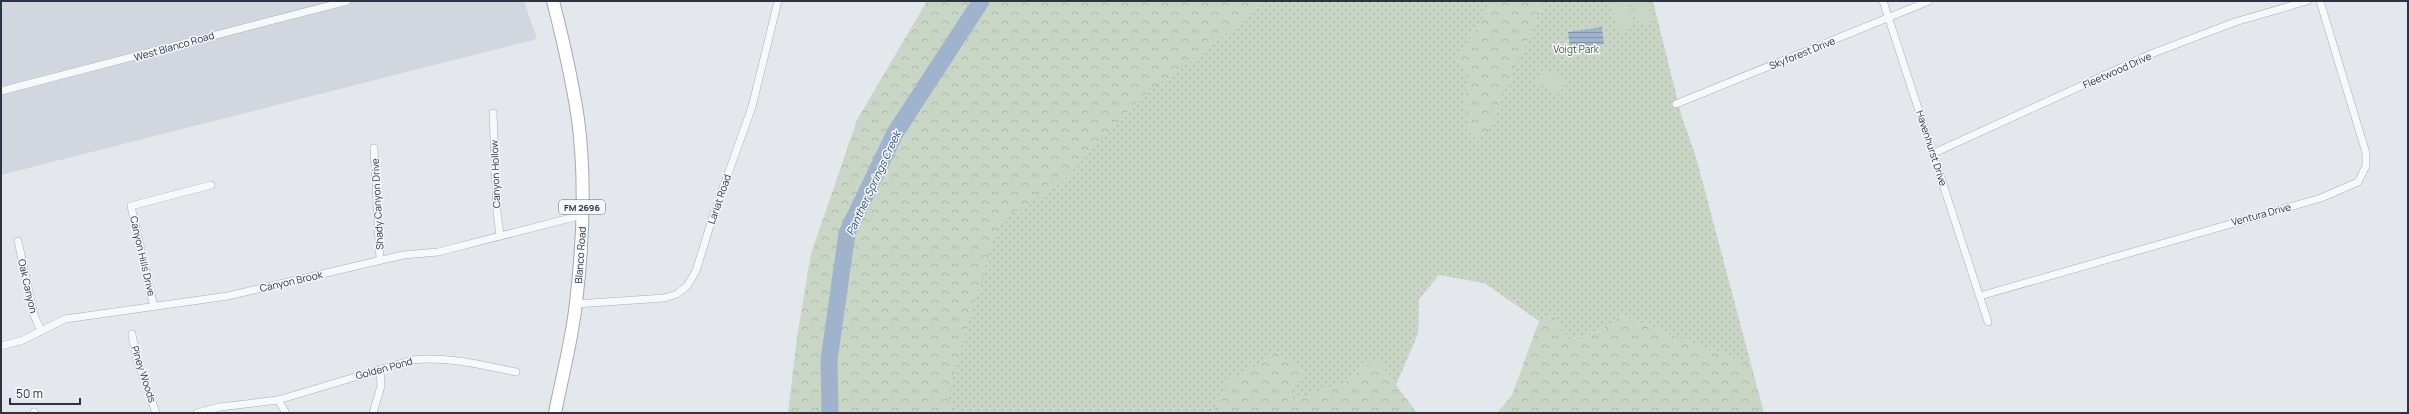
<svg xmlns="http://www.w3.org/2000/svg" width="2409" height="414" font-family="Manrope,sans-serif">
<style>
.built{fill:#d2d6de}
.grass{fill:url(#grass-dots)}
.forest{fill:url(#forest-crowns)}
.pitch{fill:#c9d6c5}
.water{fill:url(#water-rules)}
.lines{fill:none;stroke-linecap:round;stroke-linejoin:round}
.river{stroke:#9fb4cc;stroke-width:17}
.street-casing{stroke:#a9aeb7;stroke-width:8}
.primary-casing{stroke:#a3abb8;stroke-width:14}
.street{stroke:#f7f8fa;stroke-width:7}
.primary{stroke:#fff;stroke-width:12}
.labels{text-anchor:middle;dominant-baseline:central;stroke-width:3;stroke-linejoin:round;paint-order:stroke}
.shield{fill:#f4f6f9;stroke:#676e7b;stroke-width:1}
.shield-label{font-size:9px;font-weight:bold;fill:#2b3445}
.street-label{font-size:10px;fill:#2b3445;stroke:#f4f6f9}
.park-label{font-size:10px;fill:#3f6138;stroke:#f4f6f9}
.water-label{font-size:11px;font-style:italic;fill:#34527a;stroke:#f4f6f9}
</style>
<defs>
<pattern id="grass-dots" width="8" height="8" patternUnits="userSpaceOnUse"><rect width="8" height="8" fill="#c9d6c5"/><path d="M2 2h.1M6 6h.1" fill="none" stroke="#adb8ab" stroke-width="1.8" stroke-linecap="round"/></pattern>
<pattern id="forest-crowns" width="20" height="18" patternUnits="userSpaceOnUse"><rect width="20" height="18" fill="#c9d6c5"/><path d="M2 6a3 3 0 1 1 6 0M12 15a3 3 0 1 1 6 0" fill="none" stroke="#adb8ab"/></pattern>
<pattern id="water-rules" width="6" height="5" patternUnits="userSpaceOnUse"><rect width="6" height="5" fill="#9fb4cc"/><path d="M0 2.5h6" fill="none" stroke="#8293a7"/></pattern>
</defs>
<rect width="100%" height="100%" fill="#e4e7ec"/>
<!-- built -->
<polygon class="built" points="1,1 524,1 537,39 1,175"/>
<!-- grass -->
<polygon class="grass" points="1120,1 1494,1 1456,61 1465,64 1468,84 1464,100 1487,132 1545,1 1653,1 1681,114 1696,157 1751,364 1707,349 1622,315 1600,331 1568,340 1553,314 1539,321 1484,283 1439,275 1419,299 1418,334 1396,385 1376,358 1342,384 1291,401 1228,413 921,413 929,298"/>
<!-- forest -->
<g class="forest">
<polygon points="927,1 1264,1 1217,42 1139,99 1061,184 998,223 947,399 958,413 788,413 797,337 811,254 857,120"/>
<polygon points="1494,1 1545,1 1487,133 1471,139 1464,100 1468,84 1465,64 1456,61"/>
<polygon points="1553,314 1569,340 1600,331 1622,315 1707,349 1751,364 1764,413 1497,413 1512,395 1539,321"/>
<polygon points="1277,353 1304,370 1291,400 1342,384 1376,358 1417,413 1212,413 1229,381"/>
</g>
<!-- pitch -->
<g class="pitch">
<polygon points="1610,1 1627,1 1633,27 1618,31"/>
<polygon points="1632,1 1648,1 1653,22 1639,26"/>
<polygon points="1543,68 1567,80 1560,94 1536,82"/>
</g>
<!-- water -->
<polygon class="water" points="1602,27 1604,44 1570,49 1568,32"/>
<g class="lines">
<!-- river -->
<polyline class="river" points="830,413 829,360 847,233 895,133 981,1"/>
<!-- street casing -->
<g class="street-casing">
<g id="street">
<polyline points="1883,1 1988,322"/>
<polyline points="1,91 347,1"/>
<polyline points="1676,104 1929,1"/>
<polyline points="493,113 497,212 500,236"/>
<polyline points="374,148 380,260"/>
<polyline points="1934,153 2151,54 2235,22 2307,1"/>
<polyline points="18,241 34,315 41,331"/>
<polyline points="1980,296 2321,198 2358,182 2366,166 2366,153 2320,1"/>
<polyline points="576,304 664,298 677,294 687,286 696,271 713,216 752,107 778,1"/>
<polyline points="154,307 131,206 211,185"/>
<polyline points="132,334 136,356 156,413"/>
<polyline points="1,346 23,340 65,319 228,296 403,255 438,252 582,215"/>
<polyline points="278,400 286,413"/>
<polyline points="34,412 35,413"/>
<path d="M 197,413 L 220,407 L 278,400 L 412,360 C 447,356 482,365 516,372"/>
<polyline points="373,413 381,386 380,369"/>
</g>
</g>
<!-- primary casing -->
<g class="primary-casing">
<path id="primary" d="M 553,1 C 563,40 572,79 578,119 C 586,180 583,243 576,303 C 572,340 562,377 555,413"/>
</g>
<!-- street -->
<use href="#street" class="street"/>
<!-- primary -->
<use href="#primary" class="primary"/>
</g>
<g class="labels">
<!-- shield labels -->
<rect class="shield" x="559" y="200" width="46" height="14" rx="3"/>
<g class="shield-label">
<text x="582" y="207">FM 2696</text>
</g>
<!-- street labels -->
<g class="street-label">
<text transform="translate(174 46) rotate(-16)">West Blanco Road</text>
<text transform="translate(1802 53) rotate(-22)">Skyforest Drive</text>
<text transform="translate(2117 70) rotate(-24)">Fleetwood Drive</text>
<text transform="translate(1932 148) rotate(72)">Havenhurst Drive</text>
<text transform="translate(495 174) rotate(-92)">Canyon Hollow</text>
<text transform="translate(719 199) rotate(-71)">Lariat Road</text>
<text transform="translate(377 204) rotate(-93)">Shady Canyon Drive</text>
<text transform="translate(2261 214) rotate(-15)">Ventura Drive</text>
<text transform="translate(580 255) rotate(-86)">Blanco Road</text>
<text transform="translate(143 256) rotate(77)">Canyon Hills Drive</text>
<text transform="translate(291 281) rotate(-13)">Canyon Brook</text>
<text transform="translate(28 286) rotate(77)">Oak Canyon</text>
<text transform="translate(384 368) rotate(-15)">Golden Pond</text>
<text transform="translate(144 374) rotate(72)">Piney Woods</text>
</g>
<!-- park labels -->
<g class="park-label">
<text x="1576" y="49">Voigt Park</text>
</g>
<!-- water labels -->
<g class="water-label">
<text transform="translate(873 183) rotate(-65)">Panther Springs Creek</text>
</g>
</g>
<!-- border -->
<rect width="2409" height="414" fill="none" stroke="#2b3445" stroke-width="4"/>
<!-- scale -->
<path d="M10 398v6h70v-6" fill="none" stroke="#2b3445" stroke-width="2"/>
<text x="16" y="398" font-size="12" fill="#2b3445" stroke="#f4f6f9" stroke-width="3" paint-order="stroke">50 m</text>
</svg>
